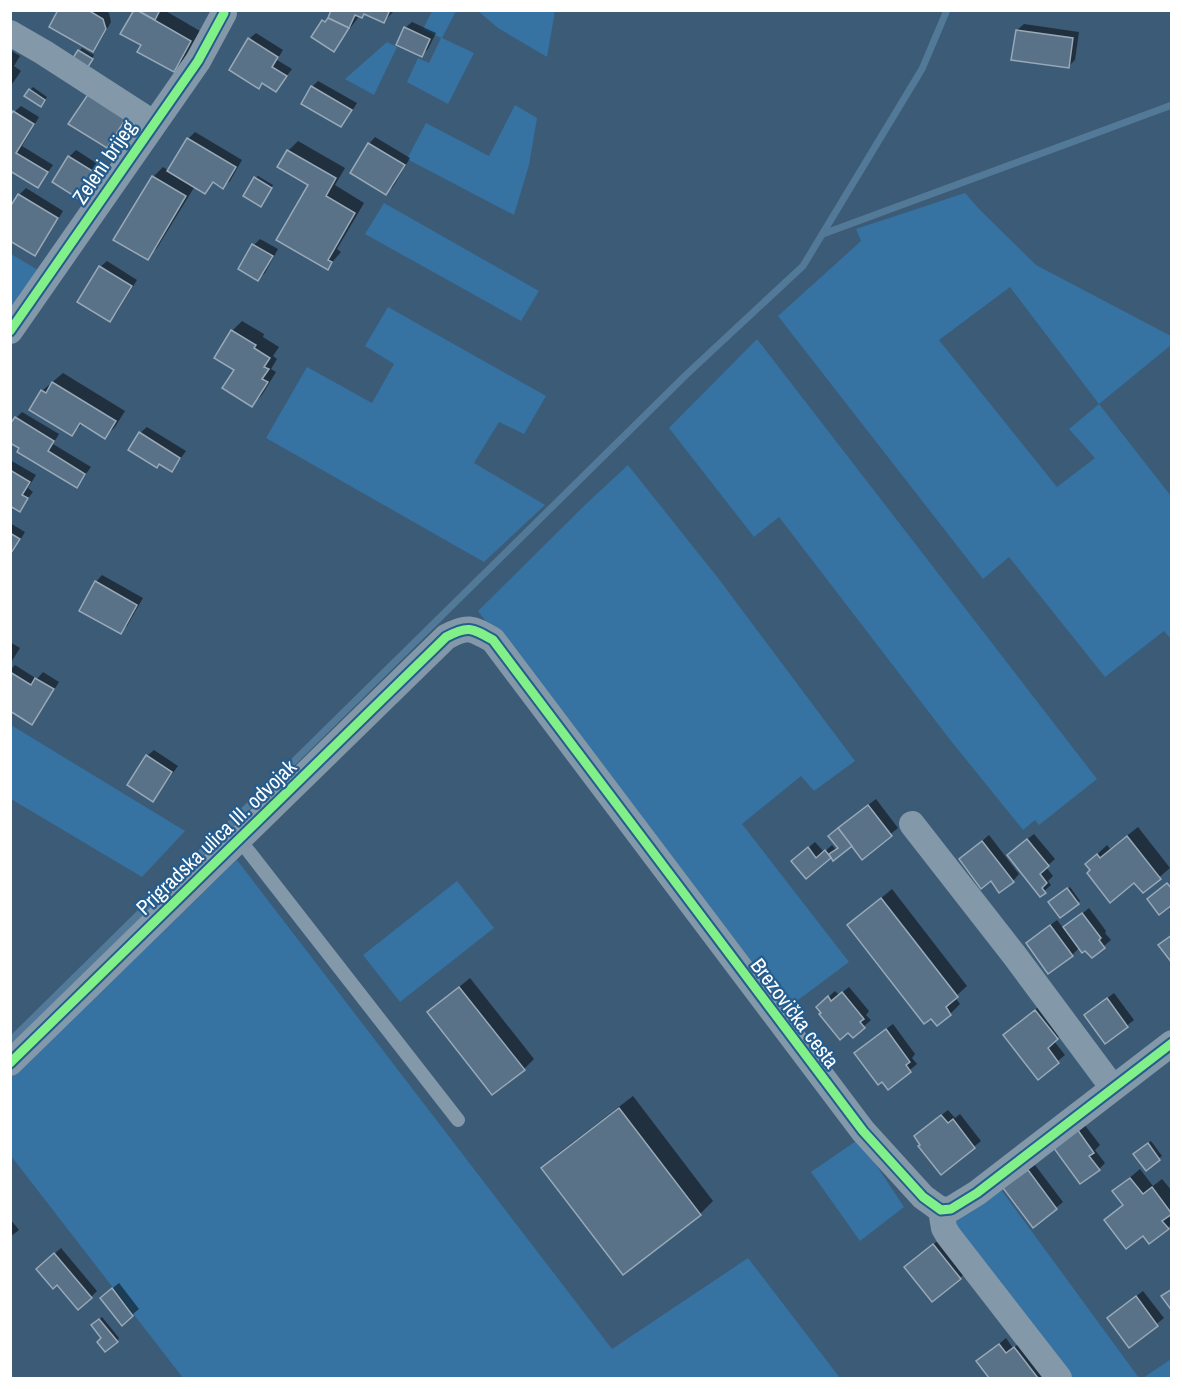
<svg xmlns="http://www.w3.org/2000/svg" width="1182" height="1389" font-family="'Archivo Narrow',sans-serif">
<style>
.green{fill:#3672a2;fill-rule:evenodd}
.shadow{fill:#0007}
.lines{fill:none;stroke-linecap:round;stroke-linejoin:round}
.stream{stroke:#537999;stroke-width:7}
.building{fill:#597288;stroke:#98a9b8;stroke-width:1.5}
.service{stroke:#8398a9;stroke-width:14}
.minor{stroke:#8398a9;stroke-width:26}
.cycleway-casing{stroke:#245d8e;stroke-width:13}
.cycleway{stroke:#82f089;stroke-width:9}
.labels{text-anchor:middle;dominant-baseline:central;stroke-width:4.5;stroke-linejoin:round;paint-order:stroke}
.street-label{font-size:21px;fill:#fff;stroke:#245d8e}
</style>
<rect width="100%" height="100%" fill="#3c5b76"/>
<!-- green -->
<g class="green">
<polygon points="432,11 456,11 442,38 474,53 448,104 407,82 418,58 429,63 441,38 423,29"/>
<polygon points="478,11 555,11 547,57 498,28"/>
<polygon points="387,42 397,47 374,95 345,79"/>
<polygon points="515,105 537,118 529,165 514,215 407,159 426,123 489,156"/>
<path d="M 965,193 L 980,210 L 1036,265 L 1171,336 L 1171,345 L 1099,404 L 1171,496 L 1171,639 L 1164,631 L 1105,677 L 1009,557 L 983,579 L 778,316 L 861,241 L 856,229 ZM 1010,287 L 1099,404 L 1069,429 L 1095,458 L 1057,487 L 939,340 Z"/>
<polygon points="384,203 539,291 521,321 365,234"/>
<polygon points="11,254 43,273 11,317"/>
<polygon points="388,307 546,396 524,434 499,422 474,463 545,505 484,562 266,438 307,367 372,403 394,364 365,346"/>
<polygon points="757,339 1097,779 1039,825 1035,820 1023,830 951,741 779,517 754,537 669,428"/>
<polygon points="628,465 718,578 855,761 814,791 801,776 742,824 849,962 782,1012 478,611 586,504"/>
<polygon points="11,725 185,831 142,877 11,799"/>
<polygon points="237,860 612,1349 748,1258 840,1378 183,1378 11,1156 11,1078"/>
<polygon points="457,881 494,928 400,1002 363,955"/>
<polygon points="859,1139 904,1207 860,1241 811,1172"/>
<polygon points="997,1184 1139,1378 1066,1378 952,1219"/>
<polygon points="1171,1359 1171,1378 1143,1378"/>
</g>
<!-- shadow -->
<g class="shadow">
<polygon points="60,10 105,10 109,13 111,22 99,43 93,50"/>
<polygon points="135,10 164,10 200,31 183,60 173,70 143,45"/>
<polygon points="333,10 395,10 384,21 365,13 360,15 334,50 314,37"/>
<polygon points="412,22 436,33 428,49 422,55 405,28"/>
<polygon points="1024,24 1079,32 1075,60 1068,67 1017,30"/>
<polygon points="256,33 283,50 277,60 292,69 276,90 263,82 258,87 249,39"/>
<polygon points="82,48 94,55 87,68 79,51"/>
<polygon points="10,50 20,56 14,66 21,71 10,87"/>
<polygon points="318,81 357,103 347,119 341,125 312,87"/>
<polygon points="33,87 47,97 43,103 30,90"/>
<polygon points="21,106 39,117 22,146 53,165 38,186 10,169 14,112"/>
<polygon points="195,132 242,160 230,181 223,187 214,181 205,192 195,186 157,248 147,258 153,177 163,167 169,171 189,138"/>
<polygon points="375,137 410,158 393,187 386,193 369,144"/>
<polygon points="298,141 345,168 335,185 364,203 337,249 341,252 327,268 310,184 279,167 288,151"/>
<polygon points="76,150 104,168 89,193 82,199 54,182 69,157"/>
<polygon points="258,176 273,185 263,202 255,178"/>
<polygon points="26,188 63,211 41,247 35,254 19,195"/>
<polygon points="260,239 278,249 265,273 258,279 254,245"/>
<polygon points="107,261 137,280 116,314 109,320 100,267"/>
<polygon points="242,321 264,334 263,337 279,347 273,356 277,359 271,369 276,372 262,395 252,405 236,370 216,358 232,331"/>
<polygon points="63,373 125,411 115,427 105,437 83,423 72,434 42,391"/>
<polygon points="22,412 59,434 53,444 91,467 77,486 16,418"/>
<polygon points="147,427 186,451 172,470 140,433"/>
<polygon points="10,460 36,475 28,488 33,492 19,510 10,505"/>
<polygon points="10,523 25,532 10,557"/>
<polygon points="102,575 143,598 127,626 120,632 81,610 96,582"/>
<polygon points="10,642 20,648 10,664"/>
<polygon points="15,665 37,679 43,672 59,682 38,716 32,723 10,710 10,670"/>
<polygon points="154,750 178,766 153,800 147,756"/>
<polygon points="876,799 898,828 862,857 852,844 831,855 806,877 800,855 815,842 824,852 832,845 836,850 839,848 846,822"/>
<polygon points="1138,827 1170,868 1143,891 1134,881 1092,870 1087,864 1107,845 1110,849"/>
<polygon points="1034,834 1055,859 1046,867 1053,876 1048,881 1051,885 1040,895 1015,849"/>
<polygon points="989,835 1019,874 1013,881 991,879 961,859"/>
<polygon points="1070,887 1080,901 1078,903 1053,900"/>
<polygon points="892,889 967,986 955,997 960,1004 950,1014 849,925"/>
<polygon points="1089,908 1106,931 1105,933 1111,940 1092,956 1080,947 1072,955 1034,937 1057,920 1064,929"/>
<polygon points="470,978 534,1059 524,1069 429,1012"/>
<polygon points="849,987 869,1011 866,1015 871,1020 853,1036 824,1001 835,991 839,995"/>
<polygon points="1114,993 1134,1020 1106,1042 1086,1015"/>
<polygon points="1042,1004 1064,1032 1054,1041 1065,1055 1038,1078 1011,1029"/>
<polygon points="893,1024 915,1054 912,1058 917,1064 888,1088 862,1047"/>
<polygon points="633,1096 713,1201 700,1214 543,1168 556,1155"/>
<polygon points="948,1110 955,1118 960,1114 981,1141 941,1173 922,1130"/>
<polygon points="1084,1124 1100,1145 1095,1150 1105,1163 1099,1169 1055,1147"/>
<polygon points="1151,1141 1162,1156 1146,1168 1138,1151"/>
<polygon points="1035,1165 1063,1202 1033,1226 1011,1182"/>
<polygon points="1140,1169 1153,1186 1162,1179 1172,1191 1172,1224 1168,1228 1143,1234 1106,1220 1124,1204 1114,1191"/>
<polygon points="10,1219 19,1230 10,1237"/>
<polygon points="940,1239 966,1272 960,1278 912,1261"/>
<polygon points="61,1248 97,1291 91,1297 44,1263"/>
<polygon points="119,1283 139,1309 122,1323 108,1292"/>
<polygon points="1143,1291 1164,1318 1130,1345 1115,1312"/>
<polygon points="102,1317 119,1338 117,1341 103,1338 93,1325"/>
<polygon points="1006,1338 1013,1348 1021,1342 1044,1378 991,1378 978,1362"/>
</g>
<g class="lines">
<!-- stream -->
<g class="stream">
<polyline points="823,234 1172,105"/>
<polyline points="10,1041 688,373 803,266 922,69 947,10"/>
</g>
</g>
<!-- building -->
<g class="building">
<polygon points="58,10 88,10 103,19 106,29 93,52 49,27"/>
<polygon points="134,10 137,10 191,41 174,72 137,52 141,45 120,34"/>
<polygon points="137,10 160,10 155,20"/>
<polygon points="331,10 390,10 384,23 364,14 362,18 355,15 349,28 328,18"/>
<polygon points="328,18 349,28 334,52 311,37 322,20 325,22"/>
<polygon points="404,27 430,39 422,57 396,45"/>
<polygon points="1016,30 1073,38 1069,68 1011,60"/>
<polygon points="248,38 278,57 272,67 287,76 276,92 262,83 259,89 229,70"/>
<polygon points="78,50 93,59 84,73 69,64"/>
<polygon points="311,86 352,110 341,127 301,104"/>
<polygon points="29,89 45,100 41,107 24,96"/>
<polygon points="89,93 127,117 107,148 68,124"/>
<polygon points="13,111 34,124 16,153 48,172 38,188 10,171 10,116"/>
<polygon points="187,138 236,167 223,189 213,182 205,194 167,171"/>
<polygon points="368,143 405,165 386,195 350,173"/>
<polygon points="287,150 336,178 326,196 355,213 328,260 332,262 328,270 276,240 308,185 277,167"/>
<polygon points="68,156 99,175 82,201 52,182"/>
<polygon points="152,176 186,196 148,260 113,240"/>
<polygon points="254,177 272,188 261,207 243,196"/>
<polygon points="18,194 58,218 35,256 10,241 10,207"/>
<polygon points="252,244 273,256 258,281 238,269"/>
<polygon points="99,266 132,286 110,322 77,302"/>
<polygon points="231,330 256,345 254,348 270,358 264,367 269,369 262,379 268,382 252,407 222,388 234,370 214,358"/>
<polygon points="52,382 116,421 105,439 80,423 72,436 29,410 41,390 46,393"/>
<polygon points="15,417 54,441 48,451 85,474 77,488 17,452 19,448 10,443 10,424"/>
<polygon points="139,432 180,458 172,472 159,464 157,468 128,450"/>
<polygon points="10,470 30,482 22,495 28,498 20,512 10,506"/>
<polygon points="10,533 20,539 10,555"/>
<polygon points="95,581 137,605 121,634 79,611"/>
<polygon points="10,672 31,685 35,678 54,689 32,725 10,711"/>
<polygon points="146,755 172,772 153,802 127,785"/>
<polygon points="868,805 892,836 862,860 838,828"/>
<polygon points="838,828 852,846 833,861 829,854 838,848 828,836"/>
<polygon points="1127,836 1161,879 1143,893 1134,883 1110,903 1087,873 1090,870 1085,864 1097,854 1100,858"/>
<polygon points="1027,839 1049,866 1040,874 1047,883 1042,888 1046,893 1040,897 1007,855"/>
<polygon points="982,841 1014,882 999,893 991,881 981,889 959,859"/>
<polygon points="808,847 816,858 825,850 831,858 806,879 791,861"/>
<polygon points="1167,883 1172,889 1172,905 1159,915 1147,899"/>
<polygon points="1067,888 1079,904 1060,918 1048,902"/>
<polygon points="881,898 958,997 946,1007 951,1015 937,1026 931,1019 924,1024 847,925"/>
<polygon points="1082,913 1101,938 1099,940 1105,948 1092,958 1085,951 1082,953 1063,927"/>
<polygon points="1050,925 1073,956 1048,974 1026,943"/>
<polygon points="1172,935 1172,963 1158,945"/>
<polygon points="459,987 525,1070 492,1095 427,1012"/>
<polygon points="842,992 864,1019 860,1022 865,1028 853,1038 848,1033 840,1040 819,1014 821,1013 816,1007 828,996 831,1001"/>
<polygon points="1107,998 1128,1027 1105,1044 1084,1015"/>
<polygon points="1035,1010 1058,1039 1048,1048 1059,1063 1038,1080 1003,1035"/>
<polygon points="886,1029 910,1062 906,1065 911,1072 888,1090 882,1082 878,1085 854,1053"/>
<polygon points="619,1108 701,1215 623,1275 541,1168"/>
<polygon points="941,1115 948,1123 953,1119 975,1148 941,1175 918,1146 920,1145 914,1136"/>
<polygon points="1077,1129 1094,1153 1089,1156 1100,1170 1080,1184 1053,1147"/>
<polygon points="1148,1143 1160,1160 1146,1171 1133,1154"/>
<polygon points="1028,1170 1057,1209 1033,1228 1003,1188"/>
<polygon points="1130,1178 1143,1194 1152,1187 1172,1214 1162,1221 1169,1229 1149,1244 1143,1236 1126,1249 1104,1220 1123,1205 1112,1191"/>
<polygon points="933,1244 961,1279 932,1302 904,1267"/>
<polygon points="54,1253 92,1298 78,1310 57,1285 53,1289 36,1269"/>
<polygon points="112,1288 133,1316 122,1326 100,1298"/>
<polygon points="1172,1289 1172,1311 1161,1296"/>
<polygon points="1136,1296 1158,1326 1129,1348 1107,1318"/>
<polygon points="99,1319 118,1342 105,1352 97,1342 101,1338 91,1325"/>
<polygon points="999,1344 1006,1353 1014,1347 1038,1378 989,1378 976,1361"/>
</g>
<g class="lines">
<!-- service -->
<polyline class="service" points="239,839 458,1120"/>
<!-- minor -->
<g class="minor">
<polyline points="10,33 43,52 153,123"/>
<polyline points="10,331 198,61 224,13"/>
<polyline points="912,824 1015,956 1113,1088"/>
<path d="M 10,1063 L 446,637 C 468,625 472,628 493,640 L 863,1131 L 923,1197 L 941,1210 L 951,1209 L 977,1193 L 1172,1043"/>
<polyline points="941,1210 944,1228 948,1235 1059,1378"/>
</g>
<!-- cycleway casing -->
<g class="cycleway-casing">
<g id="cycleway">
<polyline points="10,331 198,61 224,13"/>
<path d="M 10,1063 L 446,637 C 468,625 472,628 493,640 L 863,1131 L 923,1197 L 941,1210 L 951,1209 L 977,1193 L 1172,1043"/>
</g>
</g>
<!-- cycleway -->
<use href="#cycleway" class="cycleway"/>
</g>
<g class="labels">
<!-- street labels -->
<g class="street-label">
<text transform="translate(104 162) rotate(-56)">Zeleni brijeg</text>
<text transform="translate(216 837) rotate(-44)">Prigradska ulica III. odvojak</text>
<text transform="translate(795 1013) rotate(53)">Brezovička cesta</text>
</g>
</g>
<!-- border -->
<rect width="1182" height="1389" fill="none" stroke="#ffffff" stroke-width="24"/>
</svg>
